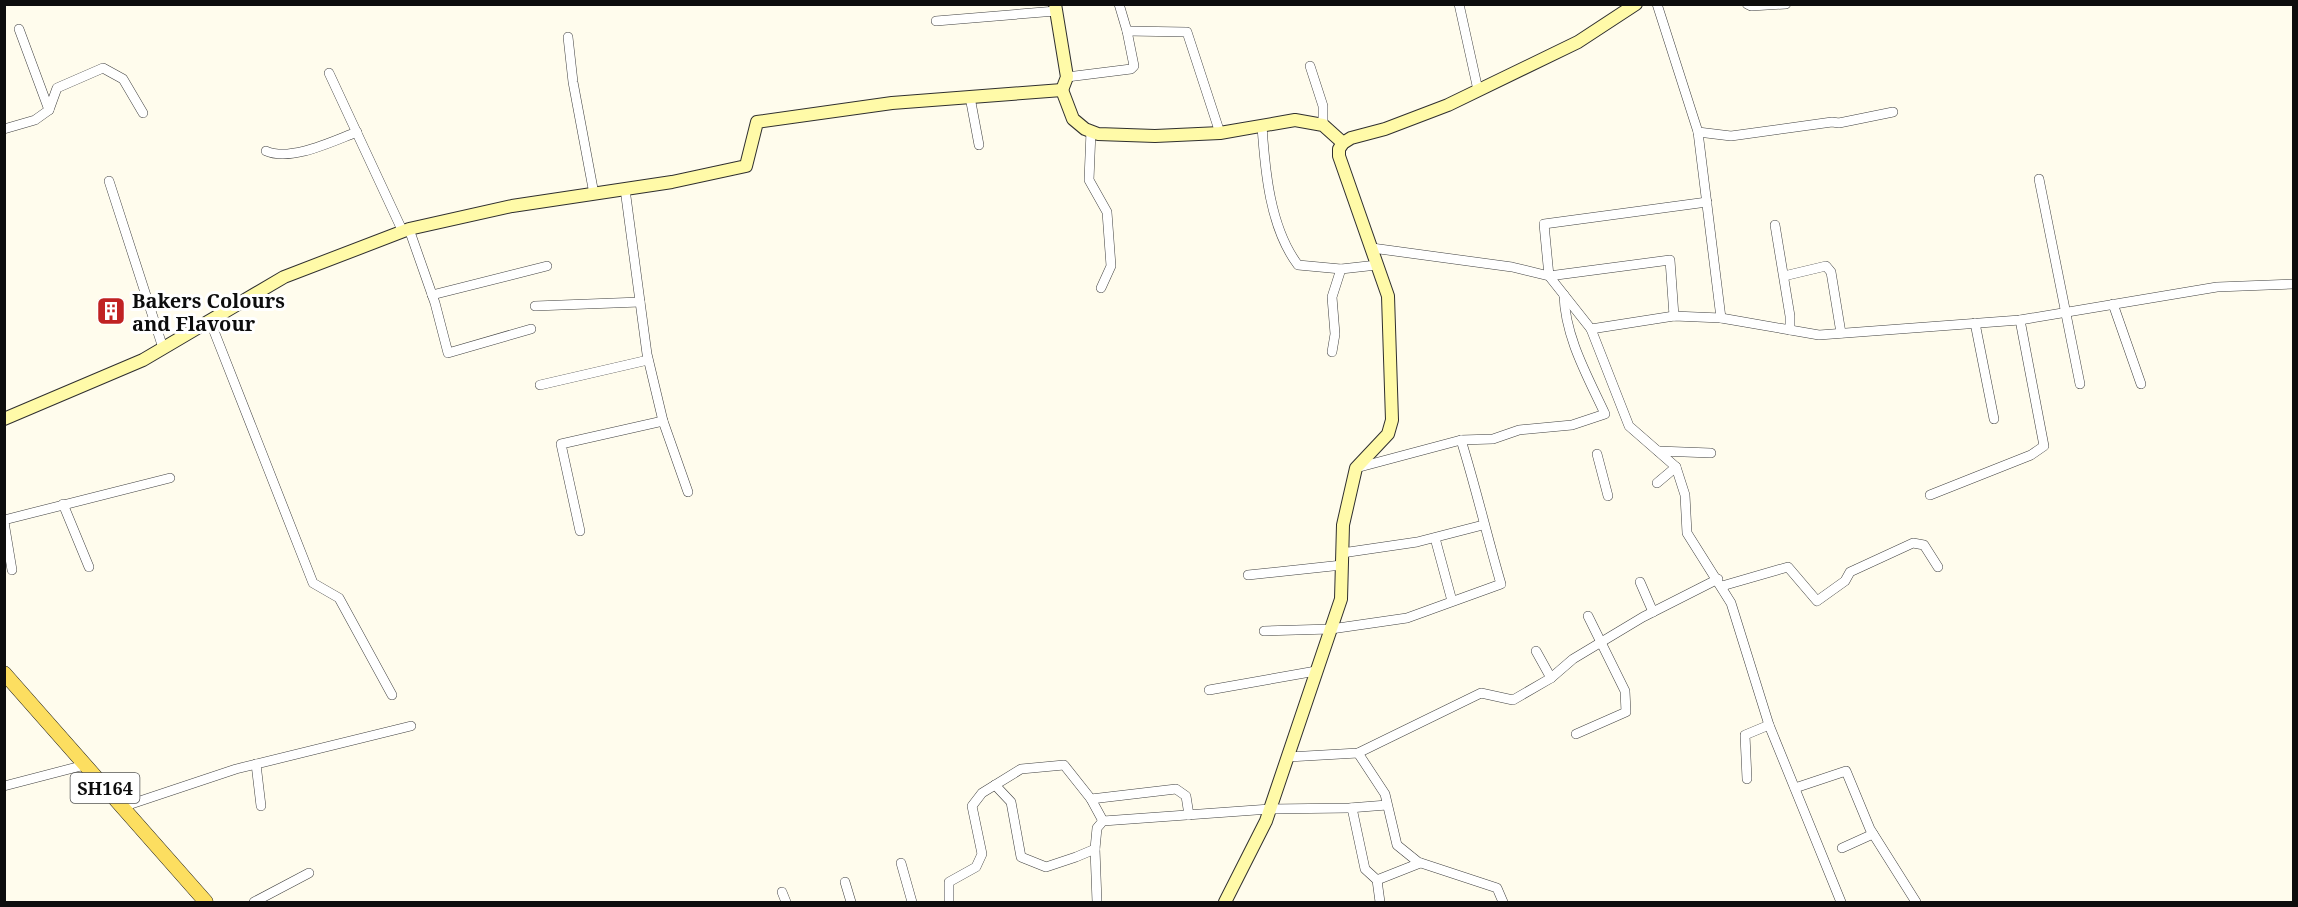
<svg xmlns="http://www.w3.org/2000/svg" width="2298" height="907" font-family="'Noto Serif',serif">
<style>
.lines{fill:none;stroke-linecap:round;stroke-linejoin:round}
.street-casing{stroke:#404040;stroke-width:10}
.secondary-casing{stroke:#2f2f2f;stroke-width:14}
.primary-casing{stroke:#1e1e1e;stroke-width:15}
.street{stroke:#fff;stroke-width:9}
.secondary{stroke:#fffaa8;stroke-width:12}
.primary{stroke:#fcde60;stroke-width:14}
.labels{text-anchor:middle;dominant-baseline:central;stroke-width:6;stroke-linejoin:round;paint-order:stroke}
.shield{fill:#fff;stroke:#565656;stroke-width:1.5}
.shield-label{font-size:18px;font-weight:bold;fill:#0d0d0d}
.poi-label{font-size:20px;font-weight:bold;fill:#0d0d0d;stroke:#fff;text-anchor:start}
</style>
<rect width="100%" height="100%" fill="#fffced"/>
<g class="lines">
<!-- street casing -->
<g class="street-casing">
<g id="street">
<polyline points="1459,4 1478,90"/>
<polyline points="1657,4 1698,132 1721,318"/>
<polyline points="1747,4 1751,6 1786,4"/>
<polyline points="936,21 1056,11"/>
<polyline points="1127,31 1187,32 1220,133"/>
<polyline points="568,37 573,82 594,194"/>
<polyline points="1310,66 1323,106 1323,125"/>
<polyline points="329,73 403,232"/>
<polyline points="1067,77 1131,69 1134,66 1127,31 1119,4"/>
<polyline points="970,97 979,145"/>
<polyline points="49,110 57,88 103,68 123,79 143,113"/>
<path d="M 1262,126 C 1265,171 1270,228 1298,265 L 1341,269 L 1377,265"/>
<polyline points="4,129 35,120 49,110 19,29"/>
<polyline points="1091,131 1089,180 1107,212 1111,266 1101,288"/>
<polyline points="1698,132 1731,136 1832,122 1839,123 1893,112"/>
<path d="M 266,151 C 291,162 333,141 357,132"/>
<polyline points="2039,179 2080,384"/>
<polyline points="109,181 163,348"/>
<polyline points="625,189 647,354 663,421 688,492"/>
<polyline points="1775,225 1790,316 1790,330"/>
<polyline points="409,229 435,303 448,353 531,329"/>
<polyline points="1372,248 1512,267 1549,276 1591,329 1629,426 1676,467 1685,495 1687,533 1731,603 1769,725 1841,902"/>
<polyline points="1784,276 1826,266 1831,272 1841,333"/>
<polyline points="432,295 547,266"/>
<polyline points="2113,304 2141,384"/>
<polyline points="535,306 640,302"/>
<polyline points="1674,316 1670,260 1549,276 1544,224 1707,202"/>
<polyline points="210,321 313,583 339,598 392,695"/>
<polyline points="1975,323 1994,419"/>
<polyline points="1591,329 1674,316 1721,318 1819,335 2020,320 2217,287 2294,284"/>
<polyline points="1332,352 1335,334 1332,297 1341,269"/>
<polyline points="540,385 648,360"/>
<polyline points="1658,451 1711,453"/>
<polyline points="1597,454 1608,496"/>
<path d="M 1356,468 L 1461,440 L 1493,439 L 1519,430 L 1572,425 L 1605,414 C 1588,377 1565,337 1564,295"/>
<polyline points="1657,483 1676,467"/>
<polyline points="1930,495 2031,455 2044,446 2020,320"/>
<polyline points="63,504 89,567"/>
<polyline points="4,520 170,478"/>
<polyline points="4,522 12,570"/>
<polyline points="580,531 561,444 663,421"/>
<polyline points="1435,538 1452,601"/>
<polyline points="1342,553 1417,542 1483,525"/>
<polyline points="1248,575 1342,565"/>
<polyline points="1640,582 1653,612"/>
<polyline points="1722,586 1788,567 1817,601 1845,581 1850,572 1913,543 1924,545 1938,567"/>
<path d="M 1264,631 L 1331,629 L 1407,618 L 1501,584 C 1487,536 1476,488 1461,440"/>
<polyline points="1536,651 1551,678"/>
<polyline points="1209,690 1316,671"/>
<polyline points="1576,734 1626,712 1625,691 1588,616"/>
<polyline points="1358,753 1385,794 1397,845 1418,862 1497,888 1503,902"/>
<polyline points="1288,757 1358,753 1481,693 1513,700 1551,678 1573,659 1643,617 1718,579"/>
<polyline points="256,764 261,806"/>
<polyline points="1747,779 1745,735 1769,725"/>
<polyline points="995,785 1011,802 1021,857 1046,867 1076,857 1095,849"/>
<polyline points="4,786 85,765"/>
<polyline points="1795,788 1846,771 1870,829 1916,902"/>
<polyline points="1091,799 1176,789 1186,796 1189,815"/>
<polyline points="122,807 236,769 411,726"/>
<polyline points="1352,808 1365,869 1377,880 1380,902"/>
<polyline points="1842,848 1873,834"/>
<polyline points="901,863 912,902"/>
<polyline points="1377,880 1420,863"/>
<polyline points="845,882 851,902"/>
<polyline points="782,892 786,902"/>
<polyline points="254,902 309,873"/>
<polyline points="949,902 949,882 976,867 982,854 972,806 982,793 1021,769 1064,765 1091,799 1103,821"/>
<polyline points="1097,902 1095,849 1097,828 1103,821 1270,809 1349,808 1387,805"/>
</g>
</g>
<!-- secondary casing -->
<g class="secondary-casing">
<g id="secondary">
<polyline points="1055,4 1067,77 1062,90"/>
<polyline points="1062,90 1073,119 1085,129 1098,134 1155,136 1220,133 1295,120 1323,125 1343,143"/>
<polyline points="4,419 143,360 284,277 409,229 512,206 672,182 746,166 757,122 892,103 1062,90"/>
<polyline points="1225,902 1266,821 1341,599 1343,525 1356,468 1388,434 1392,420 1388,296 1339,156 1339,149 1343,143 1351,138 1385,129 1448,105 1578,42 1636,4"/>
</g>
</g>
<!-- primary casing -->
<g class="primary-casing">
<polyline id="primary" points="4,673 206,902"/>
</g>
<!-- street -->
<use href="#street" class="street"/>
<!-- secondary -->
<use href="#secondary" class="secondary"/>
<!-- primary -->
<use href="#primary" class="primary"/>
</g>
<!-- icons -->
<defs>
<g id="building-square" transform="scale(1.5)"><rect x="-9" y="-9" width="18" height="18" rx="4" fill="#c02222" stroke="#fff"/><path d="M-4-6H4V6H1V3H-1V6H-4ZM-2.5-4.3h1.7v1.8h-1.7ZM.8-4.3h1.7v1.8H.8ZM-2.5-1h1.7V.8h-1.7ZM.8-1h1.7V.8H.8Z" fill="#fff"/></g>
</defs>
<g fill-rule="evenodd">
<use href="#building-square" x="111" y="311"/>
</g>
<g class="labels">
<!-- shield labels -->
<rect class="shield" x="70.5" y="773" width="69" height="30" rx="4.5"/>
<g class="shield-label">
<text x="105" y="788">SH164</text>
</g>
<!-- poi labels -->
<g class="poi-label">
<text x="132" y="300">Bakers Colours<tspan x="132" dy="23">and Flavour</tspan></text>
</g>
</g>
<!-- border -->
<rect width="2298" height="907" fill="none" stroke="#0d0d0d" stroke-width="12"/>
</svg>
